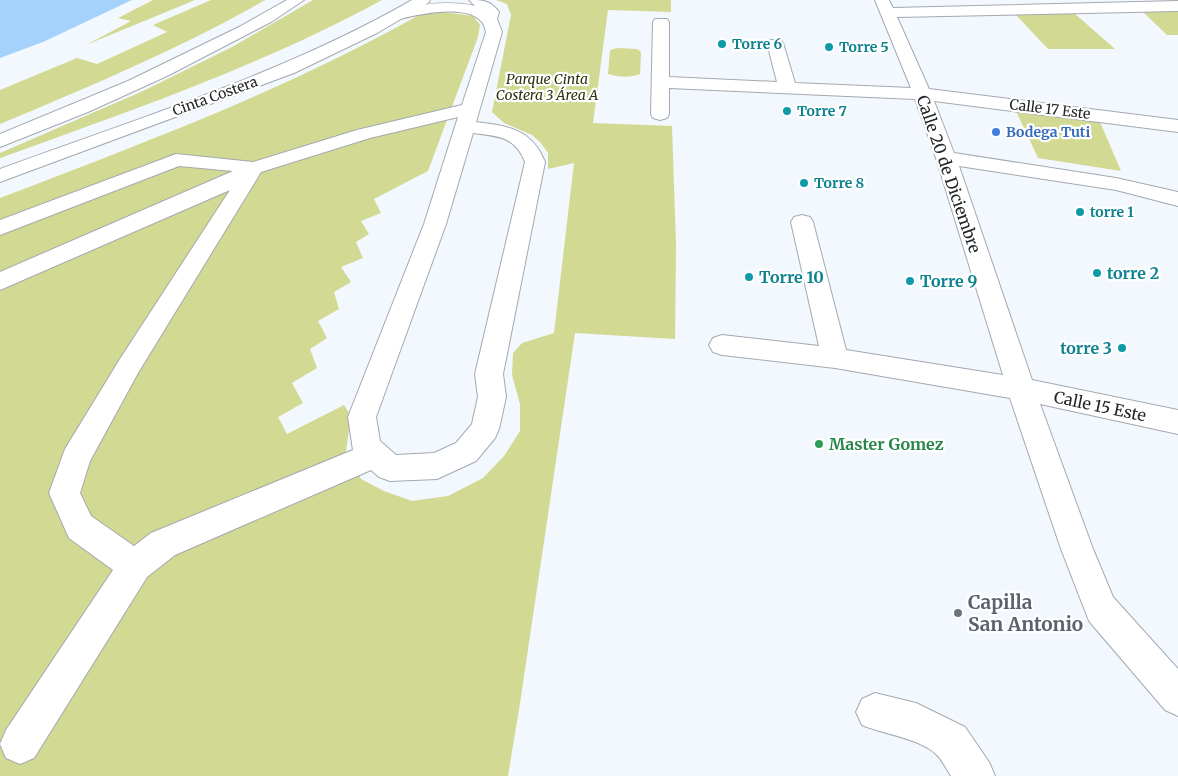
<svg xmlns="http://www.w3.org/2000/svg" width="1178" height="776" font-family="Merriweather,serif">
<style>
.green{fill:#d1d992}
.water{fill:#a4d2fd}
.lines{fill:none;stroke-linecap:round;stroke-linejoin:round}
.minor-casing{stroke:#a3a9b0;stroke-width:2}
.major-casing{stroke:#a3a9b0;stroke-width:2}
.minor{fill:#fff;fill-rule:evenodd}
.major{fill:#fff;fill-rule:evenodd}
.culture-dot{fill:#0f9aa8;stroke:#fff;stroke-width:2}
.shop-dot{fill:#3f7fe0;stroke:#fff;stroke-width:2}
.leisure-dot{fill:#2e9e5b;stroke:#fff;stroke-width:2}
.worship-dot{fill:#6b7280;stroke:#fff;stroke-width:2}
.labels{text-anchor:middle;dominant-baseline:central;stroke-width:4.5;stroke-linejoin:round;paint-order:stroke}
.far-culture-label{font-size:14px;font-weight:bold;fill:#0d838f;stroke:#fff;text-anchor:start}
.far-park-label{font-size:14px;font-style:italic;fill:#2f3211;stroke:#fff}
.far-street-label{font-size:14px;fill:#232628;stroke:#fff}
.far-shop-label{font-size:14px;font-weight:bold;fill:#366cbe;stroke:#fff;text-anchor:start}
.street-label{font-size:16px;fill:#232628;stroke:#fff}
.culture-label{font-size:16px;font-weight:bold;fill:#0d838f;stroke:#fff;text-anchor:start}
.leisure-label{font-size:16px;font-weight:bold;fill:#27864d;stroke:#fff;text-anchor:start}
.near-worship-label{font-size:19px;font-weight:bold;fill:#5b616d;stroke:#fff;text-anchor:start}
</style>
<rect width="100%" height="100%" fill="#f3f8fe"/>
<!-- green -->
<g class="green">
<polygon points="153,0 195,0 86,45 131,21 118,18"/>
<path d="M 211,0 L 265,0 C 180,49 90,86 0,124 L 0,90 L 77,58 L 97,64 L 167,32 L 153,25 Z"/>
<path d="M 313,0 L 382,0 C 261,66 130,111 0,158 L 0,153 L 143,91 L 232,47 Z"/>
<path d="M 496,0 L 671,0 L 671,12 L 608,10 L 593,123 L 672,126 L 676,245 L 675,339 L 575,333 L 520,703 L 508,776 L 0,776 L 0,198 C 143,143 286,90 419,15 L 444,12 L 473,16 L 480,25 L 478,37 L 428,171 L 374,199 L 381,213 L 361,221 L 369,234 L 356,242 L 363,258 L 341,267 L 351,282 L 334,292 L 339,309 L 318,321 L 327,338 L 310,349 L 317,368 L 292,383 L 303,403 L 278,417 L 287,434 L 344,405 L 351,416 L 346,451 L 361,479 L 384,491 L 412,501 L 448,496 L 483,478 L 504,456 L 520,431 L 520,404 L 512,375 L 513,353 L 522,343 L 554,333 L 574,163 L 548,169 L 548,153 L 540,142 L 532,135 L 504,123 L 492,112 L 511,15 L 507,4 Z"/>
<polygon points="1142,11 1178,11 1178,35 1167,35"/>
<polygon points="1074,13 1115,49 1048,49 1016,15"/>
<path d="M 617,48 L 637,49 L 641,52 L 640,74 C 631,78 617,77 608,74 L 610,50 Z"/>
<polygon points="1016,111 1100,122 1121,171 1038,158"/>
</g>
<!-- water -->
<polygon class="water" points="0,0 132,0 43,42 0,58"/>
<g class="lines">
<!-- minor casing -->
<g class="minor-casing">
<g id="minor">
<path d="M 469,0 C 482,0 490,0 499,12 L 497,19 L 502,32 L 476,122 C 508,126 532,129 545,162 L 503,374 L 506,397 L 499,429 L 495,438 L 476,461 L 437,479 L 390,481 L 379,477 L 371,470 L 175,555 L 147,577 L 34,758 L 20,764 L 6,758 L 0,744 L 6,730 L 113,570 L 69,538 L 49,493 L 65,449 L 120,359 L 230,190 L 0,290 L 0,272 L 233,171 L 179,166 L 0,235 L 0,220 L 176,154 L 253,162 L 357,130 L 462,105 L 486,32 C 485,29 484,23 481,21 C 465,4 420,14 400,19 L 395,17 L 392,14 L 395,11 C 421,4 448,0 475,6 ZM 458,117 L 424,224 L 348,417 L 353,450 L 151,533 L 134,546 L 91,516 L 80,493 L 90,461 L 138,373 L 261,172 L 370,138 ZM 473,133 C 497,136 515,136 525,162 L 475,374 L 478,397 L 472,424 L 456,443 L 434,453 L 396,455 L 380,441 L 376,417 L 446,224 Z"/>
<polygon points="875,0 889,0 893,8 1178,1 1178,11 897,17 929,89 1178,120 1178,132 934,101 954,153 1116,178 1178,192 1178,206 1116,190 959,166 1032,380 1178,410 1178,434 1040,404 1093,549 1113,597 1178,669 1178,716 1165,710 1089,621 1061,549 1010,398 835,368 722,355 713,352 709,345 713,338 722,335 819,346 791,222 794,217 802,215 810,217 813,222 846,350 1003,375 936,158 915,99 669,88 669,114 667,118 660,120 653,118 651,114 653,22 655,19 667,19 669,22 669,77 777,82 767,43 769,40 781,40 783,43 795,83 911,88"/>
<path d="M 875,693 L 916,703 L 965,727 L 989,762 L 995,776 L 951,776 C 947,770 943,762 938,756 C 923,739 883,734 862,725 L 856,712 L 862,699 Z"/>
</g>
</g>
<!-- major casing -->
<g class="major-casing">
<g id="major">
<polygon points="287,0 304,0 271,22 167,76 88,112 0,147 0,134 128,81 239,27"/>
<path d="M 412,0 L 430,0 L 428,3 L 377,33 L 294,73 L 0,182 L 0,169 C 139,118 283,74 412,0 Z"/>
</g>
</g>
<!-- minor -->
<use href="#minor" class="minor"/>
<!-- major -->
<use href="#major" class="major"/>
</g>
<!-- markers -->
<g class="culture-dot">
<circle cx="722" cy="44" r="5"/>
<circle cx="829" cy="47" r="5"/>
<circle cx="787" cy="111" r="5"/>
<circle cx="804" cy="183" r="5"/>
<circle cx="1080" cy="212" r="5"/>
<circle cx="1097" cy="273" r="5"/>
<circle cx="749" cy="277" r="5"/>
<circle cx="910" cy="281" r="5"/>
<circle cx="1122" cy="348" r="5"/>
</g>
<circle class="shop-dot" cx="996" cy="132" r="5"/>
<circle class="leisure-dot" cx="819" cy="444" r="5"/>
<circle class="worship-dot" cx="958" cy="613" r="5"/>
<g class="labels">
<!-- far-culture labels -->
<g class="far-culture-label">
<text x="732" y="44">Torre 6</text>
<text x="839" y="47">Torre 5</text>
<text x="797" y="111">Torre 7</text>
<text x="814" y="183">Torre 8</text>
<text x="1090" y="212">torre 1</text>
</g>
<!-- far-park labels -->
<g class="far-park-label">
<text x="547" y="79">Parque Cinta<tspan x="547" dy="16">Costera 3 Área A</tspan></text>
</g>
<!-- far-street labels -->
<g class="far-street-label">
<text transform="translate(215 96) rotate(-20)">Cinta Costera</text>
<text transform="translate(1050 109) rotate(7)">Calle 17 Este</text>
</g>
<!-- far-shop labels -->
<g class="far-shop-label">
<text x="1006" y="132">Bodega Tuti</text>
</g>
<!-- street labels -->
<g class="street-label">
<text transform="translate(949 174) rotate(71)">Calle 20 de Diciembre</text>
<text transform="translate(1100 406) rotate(12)">Calle 15 Este</text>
</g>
<!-- culture labels -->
<g class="culture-label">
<text x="1107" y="273">torre 2</text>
<text x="759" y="277">Torre 10</text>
<text x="920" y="281">Torre 9</text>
<text x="1112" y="348" text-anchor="end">torre 3</text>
</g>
<!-- leisure labels -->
<g class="leisure-label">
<text x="829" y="444">Master Gomez</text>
</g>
<!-- near-worship labels -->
<g class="near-worship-label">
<text x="968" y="602">Capilla<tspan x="968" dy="22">San Antonio</tspan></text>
</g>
</g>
</svg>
